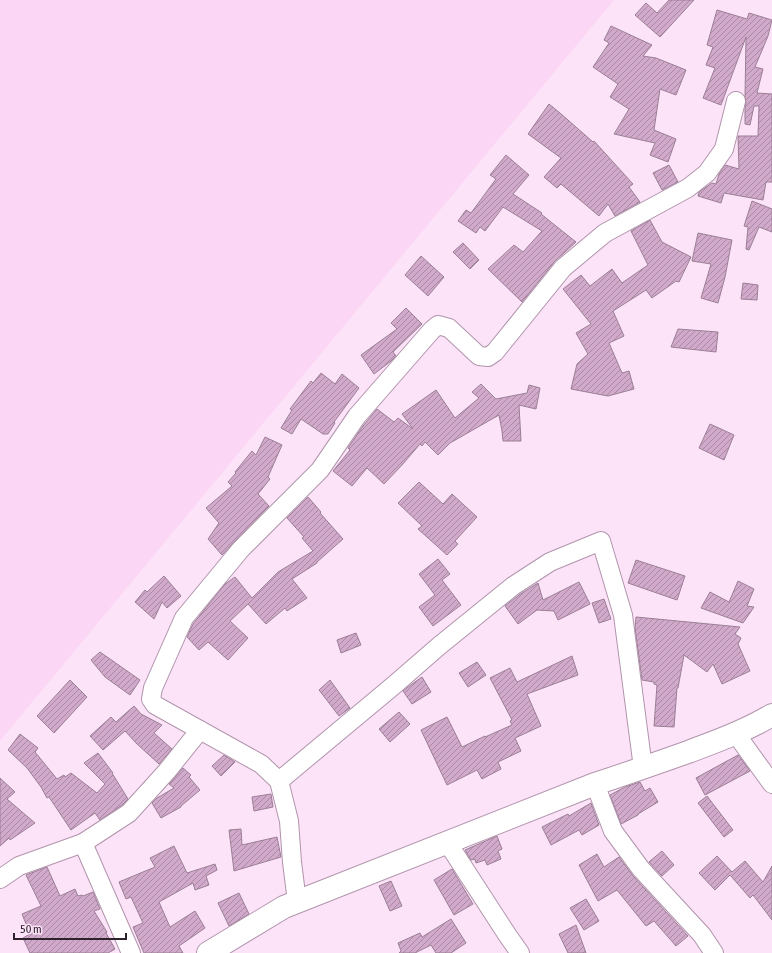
<svg xmlns="http://www.w3.org/2000/svg" width="772" height="953" font-family="'Asap Condensed',sans-serif">
<style>
.built{fill:#fbd6f5}
.building{fill:url(#building-hatch);stroke:#9b7f96}
.lines{fill:none;stroke-linecap:round;stroke-linejoin:round}
.minor-casing{stroke:#b194ac;stroke-width:20}
.secondary-casing{stroke:#b194ac;stroke-width:24}
.minor{stroke:#fff;stroke-width:18}
.secondary{stroke:#fff;stroke-width:22}
</style>
<defs>
<pattern id="building-hatch" width="6" height="6" patternUnits="userSpaceOnUse"><rect width="6" height="6" fill="#d1a9ca"/><path d="M-1 1l2-2M0 6l6-6M5 7l2-2" fill="none" stroke="#aa89a4"/></pattern>
</defs>
<rect width="100%" height="100%" fill="#fce3f8"/>
<!-- built -->
<polygon class="built" points="0,0 614,0 0,741"/>
<!-- building -->
<g class="building">
<polygon points="669,0 694,0 660,37 635,15 646,3 657,13"/>
<polygon points="717,10 747,19 749,13 772,20 768,36 755,67 763,69 757,93 772,94 772,182 766,182 763,200 724,193 721,203 698,196 699,192 712,183 716,184 719,174 725,165 739,169 738,136 758,136 759,106 754,106 750,125 745,124 745,108 746,103 745,97 746,37 721,105 703,98 715,68 706,65 713,47 707,45"/>
<polygon points="611,26 652,45 643,56 656,58 686,70 676,95 660,89 654,130 676,139 668,162 650,155 655,143 614,134 629,109 610,97 618,84 593,67 609,43 604,40"/>
<polygon points="549,104 560,113 593,142 594,141 633,184 629,187 640,202 615,216 608,204 599,216 561,184 557,188 544,177 561,158 528,134"/>
<polygon points="506,155 529,175 513,194 542,213 541,214 576,242 555,261 522,302 488,269 514,245 523,252 542,231 503,207 485,231 480,227 476,233 458,221 466,210 471,213 496,179 490,175"/>
<polygon points="669,165 678,182 662,190 653,173"/>
<polygon points="752,201 772,209 772,232 759,227 749,250 746,249 748,227 744,226"/>
<polygon points="650,220 662,242 691,257 679,282 676,281 652,298 646,290 613,311 624,336 609,343 622,373 629,371 634,389 608,396 571,389 577,364 588,354 576,333 591,324 563,289 581,275 590,286 612,269 622,283 648,265 631,231"/>
<polygon points="698,233 732,240 725,277 718,303 701,298 711,264 692,261"/>
<polygon points="463,243 479,260 470,269 453,252"/>
<polygon points="421,256 444,277 428,296 405,275"/>
<polygon points="743,283 758,285 757,300 741,299"/>
<polygon points="406,308 422,324 393,352 396,356 391,361 374,374 361,355 397,329 391,323"/>
<polygon points="678,329 718,332 716,352 671,347"/>
<polygon points="321,373 335,384 342,374 359,388 334,422 335,423 328,434 323,434 301,419 292,434 281,428 292,410 290,409 311,381 313,383"/>
<polygon points="481,384 496,399 527,393 529,385 540,388 536,409 519,405 521,441 503,441 502,431 499,415 450,443 438,455 425,442 422,446 420,444 402,465 384,484 367,468 352,486 333,471 350,450 348,448 363,426 377,409 394,422 398,418 413,429 402,414 436,390 455,418 479,398 472,392"/>
<polygon points="710,424 734,435 724,460 699,448"/>
<polygon points="265,437 282,445 268,477 270,479 258,494 269,506 234,542 222,555 208,539 219,523 206,508 232,486 228,482 236,473 235,472 252,451 256,455"/>
<polygon points="419,482 443,504 452,494 477,517 455,541 458,544 447,555 418,529 422,526 398,503"/>
<polygon points="308,497 321,512 320,513 343,539 317,562 317,563 292,579 307,598 287,611 285,608 266,624 248,604 230,621 248,638 228,660 208,642 199,650 187,637 193,624 225,584 235,577 252,598 278,572 313,551 302,538 304,537 287,518"/>
<polygon points="438,559 450,574 442,580 461,605 433,626 419,607 435,595 419,574"/>
<polygon points="636,560 685,576 677,600 628,583"/>
<polygon points="164,576 181,596 167,608 162,602 154,619 135,602 145,590 147,592"/>
<polygon points="738,581 754,589 747,606 754,607 743,623 701,608 710,592 729,602"/>
<polygon points="579,582 590,604 558,620 554,611 537,610 518,624 505,606 519,595 538,583 543,600"/>
<polygon points="604,599 611,619 599,623 592,603"/>
<polygon points="636,617 740,627 735,634 741,638 738,644 750,671 722,684 713,664 707,672 684,655 678,688 677,688 674,727 654,726 657,685 654,684 654,682 642,680 635,628"/>
<polygon points="356,633 361,645 341,653 337,640"/>
<polygon points="100,652 140,680 130,695 105,677 91,660"/>
<polygon points="572,656 578,675 527,694 541,726 515,738 521,751 498,762 501,769 482,779 477,770 447,785 421,730 447,717 462,747 485,736 485,737 512,725 510,721 512,720 490,678 510,668 517,682"/>
<polygon points="477,662 486,675 468,687 459,673"/>
<polygon points="422,677 431,692 412,704 403,691 412,684"/>
<polygon points="70,680 87,697 54,733 37,716"/>
<polygon points="330,680 350,708 339,716 319,690"/>
<polygon points="134,706 141,714 162,725 154,733 172,749 159,764 137,744 125,731 103,750 90,736 111,717 116,722"/>
<polygon points="399,712 410,724 390,742 379,729"/>
<polygon points="20,734 38,748 35,752 57,779 64,775 65,777 71,773 97,793 105,784 84,763 98,753 113,773 112,773 128,799 122,805 100,820 95,813 71,830 49,797 47,798 41,787 27,768 8,750"/>
<polygon points="224,755 235,762 221,776 212,766"/>
<polygon points="738,755 750,771 705,795 696,778"/>
<polygon points="183,768 191,775 189,777 200,790 181,806 181,807 161,818 152,803 157,798 174,788 169,784"/>
<polygon points="0,778 15,792 7,799 35,823 10,840 9,838 0,846"/>
<polygon points="640,782 645,791 650,788 658,802 638,814 638,815 621,824 610,795 625,787"/>
<polygon points="271,794 273,807 254,811 252,797"/>
<polygon points="707,796 733,830 724,837 698,803"/>
<polygon points="591,803 599,825 582,835 579,830 551,845 542,827 568,814 569,816"/>
<polygon points="241,829 242,845 277,837 281,857 234,871 229,830"/>
<polygon points="497,836 502,849 498,851 501,859 487,865 485,860 476,863 475,859 471,860 465,850"/>
<polygon points="174,846 187,873 215,864 217,870 206,876 209,885 195,890 193,883 159,902 170,927 195,911 205,928 179,946 183,953 144,953 133,927 143,923 131,897 126,899 119,882 155,867 150,858"/>
<polygon points="662,851 674,865 662,876 649,862"/>
<polygon points="597,854 604,867 619,857 633,876 688,936 676,946 654,921 646,926 617,890 598,901 579,865"/>
<polygon points="717,856 732,872 745,861 763,882 772,866 772,920 753,895 750,898 730,875 715,890 699,873"/>
<polygon points="47,867 60,896 75,889 78,896 82,895 83,896 93,892 100,909 94,911 107,932 106,933 115,949 108,953 30,953 23,938 30,934 22,914 41,906 26,875"/>
<polygon points="452,869 473,904 454,915 434,880"/>
<polygon points="391,881 402,906 390,911 379,886"/>
<polygon points="239,893 249,914 229,926 218,903"/>
<polygon points="586,899 599,921 584,930 570,908"/>
<polygon points="451,919 466,943 451,953 436,953 431,945 415,953 399,953 401,951 398,943 420,933 422,937"/>
<polygon points="576,925 586,953 568,953 559,934"/>
</g>
<g class="lines">
<!-- minor casing -->
<g class="minor-casing">
<g id="minor">
<polyline points="736,734 772,784"/>
<polyline points="279,781 393,686 439,646 513,586 550,562 601,541 623,615 643,768"/>
<polyline points="595,784 613,831 641,869 702,935 714,953"/>
<polyline points="447,842 508,936 520,953"/>
<polyline points="0,879 19,866 83,843"/>
<polyline points="297,902 292,862 289,821 279,781 261,764 155,705 151,699 153,688 184,618 241,549 320,470 357,416 432,330 438,325 449,328 479,356 488,357 495,352 563,268 605,233 688,188 707,173 724,149 736,101"/>
<polyline points="131,953 83,843 129,813 167,771 200,730"/>
</g>
</g>
<!-- secondary casing -->
<g class="secondary-casing">
<path id="secondary" d="M 208,953 L 284,907 L 595,784 C 626,774 657,763 688,752 C 717,741 745,731 772,715"/>
</g>
<!-- minor -->
<use href="#minor" class="minor"/>
<!-- secondary -->
<use href="#secondary" class="secondary"/>
</g>
<!-- scale -->
<path d="M14 933v6h112v-6" fill="none" stroke="#2e222c" stroke-width="2"/>
<text x="20" y="933" font-size="12" fill="#2e222c" stroke="#fce3f8" stroke-width="3" paint-order="stroke">50 m</text>
</svg>
